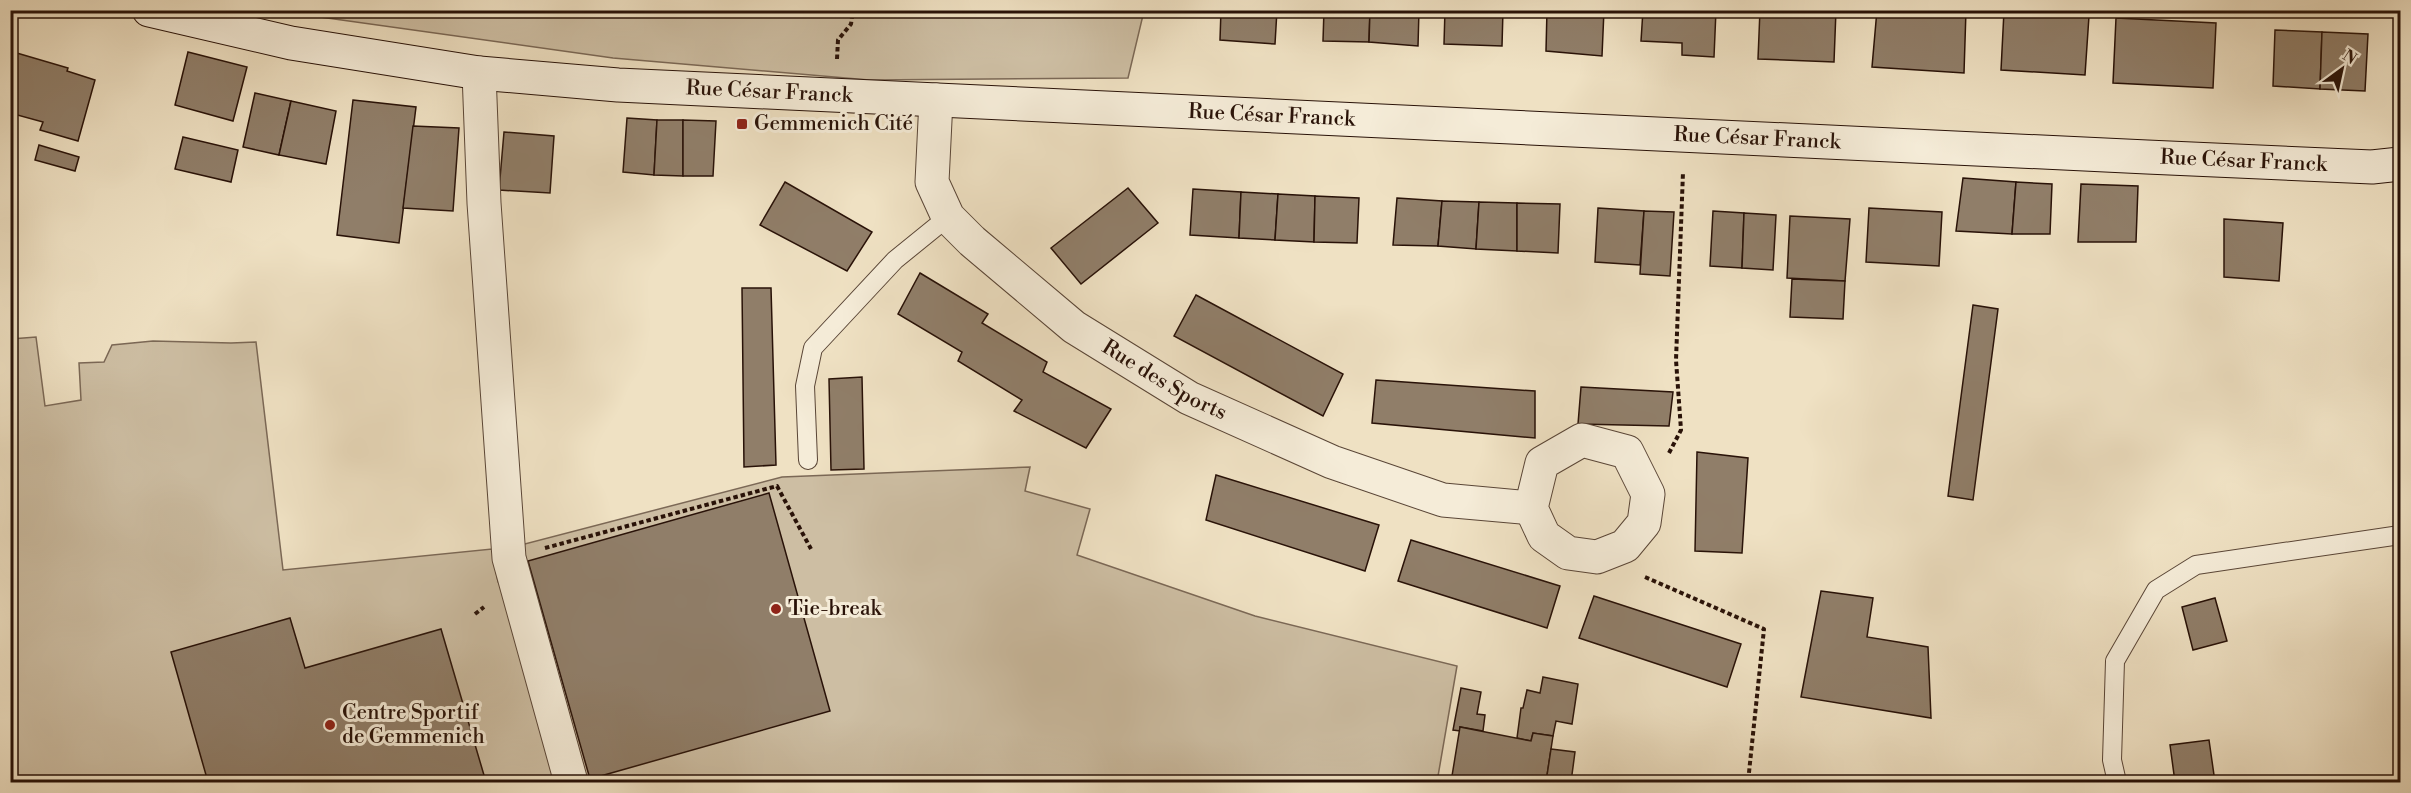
<svg xmlns="http://www.w3.org/2000/svg" width="2411" height="793" font-family="'Libre Bodoni',serif">
<style>
.green{fill:#cdbea3;stroke:#7b6856;stroke-width:1.5}
.building{fill:#907e69;stroke:#291208;stroke-width:1.5}
.lines{fill:none;stroke-linecap:round;stroke-linejoin:round}
.service-casing{stroke:#5a4637;stroke-width:20}
.minor-casing{stroke:#5a4637;stroke-width:35}
.secondary-casing{stroke:#291208;stroke-width:35}
.path{stroke:#291208;stroke-width:4;stroke-dasharray:4.5 3;stroke-linecap:butt}
.service{stroke:#f5ecd8;stroke-width:18}
.minor{stroke:#f5ecd8;stroke-width:33}
.secondary{stroke:#f5ecd8;stroke-width:33}
.poi-dot{fill:#8f2418;stroke:#f5ecd8;stroke-width:2}
.labels{text-anchor:middle;dominant-baseline:central;stroke-width:6;stroke-linejoin:round;paint-order:stroke}
.street-label{font-size:21px;fill:#291208;stroke:#f5ecd8}
.poi-label{font-size:21px;fill:#291208;stroke:#f5ecd8;text-anchor:start}
</style>
<rect width="100%" height="100%" fill="#efe1c3"/>
<filter id="stains"><feTurbulence type="fractalNoise" baseFrequency=".00333" numOctaves="4"/><feColorMatrix values="0 0 0 0 .2 0 0 0 0 .09 0 0 0 0 .02 0 0 0 .5 -.17"/></filter>
<radialGradient id="worn" r=".72"><stop offset=".6" stop-color="#630" stop-opacity="0"/><stop offset="1" stop-color="#630" stop-opacity=".3"/></radialGradient>
<!-- green -->
<g class="green">
<polygon points="277,11 1144,10 1144,11 1128,78 869,80 613,58"/>
<polygon points="36,337 45,406 81,400 79,363 104,362 112,345 153,341 231,343 256,342 283,570 492,549 498,582 511,596 563,782 11,782 11,339"/>
<polygon points="1030,467 1025,491 1090,509 1077,555 1255,616 1457,666 1437,782 587,782 546,660 517,546 782,477"/>
</g>
<!-- building -->
<g class="building">
<polygon points="1221,10 1277,10 1275,44 1220,40"/>
<polygon points="1324,10 1370,10 1369,42 1323,41"/>
<polygon points="1370,10 1419,10 1418,46 1369,42"/>
<polygon points="1445,10 1503,10 1502,46 1444,44"/>
<polygon points="1547,10 1604,10 1602,56 1546,51"/>
<polygon points="1643,10 1716,10 1714,57 1682,55 1682,43 1641,41"/>
<polygon points="1760,10 1836,10 1834,62 1758,59"/>
<polygon points="1877,10 1966,10 1964,73 1872,67"/>
<polygon points="2004,11 2089,16 2085,75 2001,70"/>
<polygon points="2116,18 2216,23 2213,88 2113,83"/>
<polygon points="2275,30 2322,32 2320,89 2273,86"/>
<polygon points="2322,32 2368,34 2365,91 2320,89"/>
<polygon points="10,51 68,68 67,71 95,80 78,141 40,130 43,122 10,113"/>
<polygon points="188,52 247,67 233,121 175,105"/>
<polygon points="255,93 291,101 279,155 243,147"/>
<polygon points="353,100 416,107 399,243 337,235"/>
<polygon points="291,101 336,111 326,164 279,155"/>
<polygon points="627,118 657,120 654,175 623,172"/>
<polygon points="657,120 683,120 683,176 654,175"/>
<polygon points="683,120 716,121 713,176 683,176"/>
<polygon points="413,126 459,128 453,211 403,208"/>
<polygon points="504,132 554,136 550,193 499,190"/>
<polygon points="183,137 238,150 231,182 175,169"/>
<polygon points="39,145 79,157 75,171 35,160"/>
<polygon points="1963,178 2016,182 2012,234 1956,231"/>
<polygon points="785,182 872,232 847,271 760,225"/>
<polygon points="2016,182 2052,184 2050,234 2012,234"/>
<polygon points="2081,184 2138,186 2136,242 2078,242"/>
<polygon points="1128,188 1158,223 1081,284 1051,248"/>
<polygon points="1193,189 1241,192 1239,238 1190,235"/>
<polygon points="1241,192 1278,194 1275,240 1239,238"/>
<polygon points="1278,194 1315,196 1314,242 1275,240"/>
<polygon points="1315,196 1359,198 1357,243 1314,242"/>
<polygon points="1397,198 1442,201 1438,246 1393,245"/>
<polygon points="1442,201 1479,202 1476,249 1438,246"/>
<polygon points="1479,202 1517,203 1517,251 1476,249"/>
<polygon points="1517,203 1560,204 1558,253 1517,251"/>
<polygon points="1598,208 1644,211 1640,265 1595,262"/>
<polygon points="1869,208 1942,212 1939,266 1866,262"/>
<polygon points="1644,211 1674,212 1670,276 1640,274"/>
<polygon points="1713,211 1744,213 1742,268 1710,266"/>
<polygon points="1744,213 1776,215 1773,270 1742,268"/>
<polygon points="1790,216 1850,219 1845,281 1787,278"/>
<polygon points="2224,219 2283,223 2279,281 2224,277"/>
<polygon points="920,273 988,314 982,323 1047,362 1043,372 1111,409 1086,448 1014,411 1022,400 958,361 962,352 898,314"/>
<polygon points="1792,279 1845,281 1843,319 1790,317"/>
<polygon points="742,288 771,288 776,465 744,467"/>
<polygon points="1196,295 1343,374 1323,416 1174,336"/>
<polygon points="1973,305 1998,309 1973,500 1948,496"/>
<polygon points="862,377 864,469 831,470 829,379"/>
<polygon points="1376,380 1535,391 1535,438 1372,423"/>
<polygon points="1581,387 1673,392 1669,426 1578,424"/>
<polygon points="1697,452 1748,458 1742,553 1695,551"/>
<polygon points="1216,475 1379,525 1365,571 1206,520"/>
<polygon points="769,493 830,711 590,779 528,561"/>
<polygon points="1411,540 1560,586 1547,628 1398,581"/>
<polygon points="1821,591 1873,598 1867,637 1928,647 1931,718 1801,697"/>
<polygon points="1594,596 1741,644 1727,687 1579,638"/>
<polygon points="2215,598 2227,641 2193,650 2182,607"/>
<polygon points="290,618 305,668 441,629 486,782 208,782 171,652"/>
<polygon points="1543,677 1578,684 1572,724 1556,721 1553,736 1533,733 1531,741 1517,738 1521,708 1523,708 1527,690 1540,693"/>
<polygon points="1461,688 1481,692 1477,714 1485,715 1483,731 1460,727 1460,731 1453,730"/>
<polygon points="1460,727 1531,741 1533,733 1553,736 1546,782 1486,782 1452,776"/>
<polygon points="2209,740 2215,782 2175,782 2170,745"/>
<polygon points="1551,749 1575,752 1571,782 1546,782"/>
</g>
<g class="lines">
<!-- service casing -->
<g class="service-casing">
<g id="service">
<polyline points="808,460 805,386 813,348 895,260 948,217"/>
<polyline points="2117,782 2112,760 2115,661 2156,590 2196,565 2400,535"/>
</g>
</g>
<!-- minor casing -->
<g class="minor-casing">
<g id="minor">
<polyline points="479,73 484,203 509,558 571,782"/>
<path id="s1" d="M 936,100 L 932,182 L 948,217 L 972,241 L 1074,327 L 1189,398 L 1332,462 L 1443,500 L 1531,508"/>
<polygon points="1582,440 1627,452 1648,494 1644,523 1625,546 1597,557 1568,553 1544,536 1531,508 1542,463"/>
</g>
</g>
<!-- secondary casing -->
<g class="secondary-casing">
<g id="secondary">
<path id="s2" d="M 149,10 L 291,43 L 479,73 L 618,85 L 2147,157 L 2372,167 L 2400,164"/>
</g>
</g>
<!-- path -->
<g class="path">
<polyline points="837,59 838,40 851,24 853,10"/>
<polyline points="1669,453 1681,430 1676,360 1683,172"/>
<polyline points="545,548 777,486 811,549"/>
<polyline points="1645,577 1764,629 1748,782"/>
<polyline points="475,614 484,607"/>
</g>
<!-- service -->
<use href="#service" class="service"/>
<!-- minor -->
<use href="#minor" class="minor"/>
<!-- secondary -->
<use href="#secondary" class="secondary"/>
</g>
<!-- markers -->
<g class="poi-dot">
<rect x="736" y="118" width="12" height="12" rx="3"/>
<circle cx="776" cy="609" r="6"/>
<circle cx="330" cy="725" r="6"/>
</g>
<g class="labels">
<!-- street labels -->
<g class="street-label">
<text stroke="none"><textPath href="#s2" startOffset="627">Rue César Franck</textPath></text>
<text stroke="none"><textPath href="#s2" startOffset="1130">Rue César Franck</textPath></text>
<text stroke="none"><textPath href="#s2" startOffset="1616">Rue César Franck</textPath></text>
<text stroke="none"><textPath href="#s2" startOffset="2103">Rue César Franck</textPath></text>
<text stroke="none"><textPath href="#s1" startOffset="393">Rue des Sports</textPath></text>
</g>
<!-- poi labels -->
<g class="poi-label">
<text x="754" y="124">Gemmenich Cité</text>
<text x="788" y="609">Tie-break</text>
<text x="342" y="713">Centre Sportif<tspan x="342" dy="24">de Gemmenich</tspan></text>
</g>
</g>
<!-- margin -->
<rect width="2411" height="793" fill="none" stroke="#efe1c3" stroke-width="36"/>
<rect x="12" y="12" width="2387" height="769" fill="none" stroke="#291208" stroke-width="3"/>
<rect x="18" y="18" width="2375" height="757" fill="none" stroke="#291208" stroke-width="1.5"/>
<!-- north arrow -->
<g transform="translate(2342 69) rotate(33)" stroke="#f5ecd8" stroke-width="4.5" paint-order="stroke">
<path d="M0-4.5L10 22L0 15L-10 22Z" fill="#291208"/>
<text y="-9" font-size="16" font-weight="bold" text-anchor="middle" fill="#291208">N</text>
</g>
<rect width="100%" height="100%" filter="url(#stains)"/>
<rect width="100%" height="100%" fill="url(#worn)"/>
</svg>
